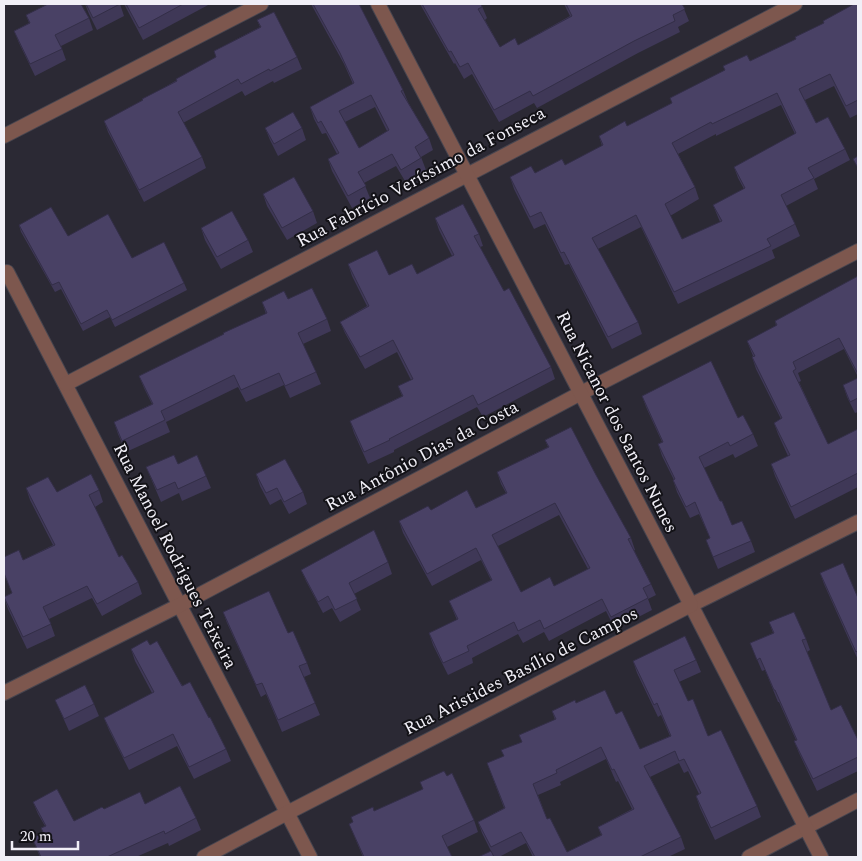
<svg xmlns="http://www.w3.org/2000/svg" width="862" height="861" font-family="Spectral,serif">
<style>
.lines{fill:none;stroke-linecap:round;stroke-linejoin:round}
.minor-casing{stroke:#47454f;stroke-width:16}
.tertiary-casing{stroke:#47454f;stroke-width:16}
.minor{stroke:#7d574e;stroke-width:14}
.tertiary{stroke:#7d574e;stroke-width:14}
.wall{fill:#3f3857;fill-rule:evenodd}
.building{fill:#494165;stroke:#332e47;fill-rule:evenodd}
.labels{text-anchor:middle;dominant-baseline:central;stroke-width:4;stroke-linejoin:round;paint-order:stroke}
.street-label{font-size:18px;fill:#f1eff7;stroke:#131217}
</style>
<rect width="100%" height="100%" fill="#2b2934"/>
<g class="lines">
<!-- minor casing -->
<g class="minor-casing">
<g id="minor">
<polyline points="4,136 261,4"/>
<polyline points="7,272 310,857"/>
<polyline points="66,384 795,4"/>
<polyline points="4,693 180,605 581,393 858,251"/>
<polyline points="749,857 858,800"/>
<polyline points="821,857 691,605 858,522"/>
</g>
</g>
<!-- tertiary casing -->
<g class="tertiary-casing">
<polyline id="tertiary" points="204,857 287,813 691,605 378,4"/>
</g>
<!-- minor -->
<use href="#minor" class="minor"/>
<!-- tertiary -->
<use href="#tertiary" class="tertiary"/>
</g>
<!-- wall -->
<g class="wall">
<polygon points="85,4 120,4 124,16 97,30 89,14"/>
<polygon points="124,4 210,4 143,40"/>
<path d="M 311,4 L 359,4 L 403,90 L 408,102 L 429,138 L 433,150 L 421,157 L 426,170 L 405,181 L 396,166 L 364,183 L 370,198 L 352,208 L 332,171 L 328,159 L 337,154 L 326,133 L 322,134 L 314,119 L 310,107 L 353,84 L 344,64 ZM 375,107 L 387,131 L 359,148 L 345,122 Z"/>
<polygon points="420,4 481,4 487,18 485,20 500,47 518,45 570,16 564,4 682,4 689,21 678,27 680,32 638,53 537,108 534,103 499,122 472,74 464,79 455,63 454,64"/>
<path d="M 858,4 L 858,114 L 850,118 L 834,86 L 805,100 L 816,123 L 845,149 L 850,160 L 814,179 L 818,189 L 786,206 L 795,224 L 800,236 L 772,250 L 775,258 L 678,304 L 641,227 L 598,249 L 638,322 L 642,334 L 612,349 L 569,264 L 565,265 L 545,224 L 534,229 L 514,189 L 510,177 L 535,173 L 565,165 L 602,146 L 599,136 L 627,126 L 672,103 L 670,98 L 725,71 L 723,66 L 750,61 L 796,39 ZM 781,105 L 795,134 L 734,167 L 738,178 L 744,189 L 713,205 L 720,222 L 682,239 L 670,216 L 699,199 L 695,187 L 678,154 L 716,134 L 716,136 Z"/>
<polygon points="26,15 89,18 93,30 61,46 66,60 35,76 19,43 14,31 29,23"/>
<polygon points="257,20 297,57 302,69 274,83 273,81 245,96 242,91 183,123 202,157 206,168 144,202 108,132 104,121 143,100 216,57 214,51 260,27"/>
<polygon points="265,128 302,128 306,140 278,156 270,140"/>
<polygon points="263,194 313,211 317,223 287,240 267,206"/>
<polygon points="435,218 479,234 483,246 480,247 504,291 551,367 555,379 483,417 477,407 394,450 394,452 368,464 354,433 350,421 402,396 398,386 411,380 397,352 365,369 345,333 340,322 367,306 352,276 348,264 389,275 417,274 452,256 439,230"/>
<polygon points="19,225 68,236 132,258 184,283 187,290 115,327 110,317 83,331 61,289 55,292 21,232"/>
<polygon points="201,228 248,240 253,252 221,269 205,240"/>
<polygon points="858,276 858,377 844,349 798,373 801,381 799,382 828,444 858,429 858,487 795,519 775,476 771,464 788,456 778,434 774,423 781,419 756,369 752,357 753,356 747,341 776,326 775,321"/>
<polygon points="288,299 327,319 331,331 303,344 316,372 321,384 290,398 284,385 246,402 238,387 166,422 170,432 126,452 118,434 114,422 152,404 144,388 139,376 266,314 262,302"/>
<polygon points="858,378 858,412 855,413 847,397 843,385"/>
<polygon points="642,396 738,418 753,434 758,446 735,458 733,454 704,468 732,525 751,541 755,552 718,569 706,540 710,538 699,514 690,518 677,492 673,480 674,480 662,456 658,444 662,442 646,407"/>
<path d="M 545,440 L 596,475 L 631,538 L 635,550 L 634,550 L 651,584 L 656,595 L 648,599 L 652,610 L 615,629 L 606,611 L 549,641 L 544,632 L 523,643 L 518,634 L 472,658 L 473,663 L 448,675 L 433,645 L 429,633 L 457,620 L 449,601 L 491,580 L 481,560 L 432,586 L 403,533 L 399,521 L 431,510 L 476,508 L 506,493 L 501,484 L 497,472 L 548,447 ZM 559,515 L 588,569 L 554,586 L 521,592 L 498,546 Z"/>
<polygon points="178,464 206,476 211,488 182,501 179,493 161,502 146,467"/>
<polygon points="256,474 303,492 307,504 289,514 281,499 270,505 260,486"/>
<polygon points="26,488 57,492 99,490 103,502 95,507 119,557 138,582 142,594 102,616 92,598 49,619 55,636 27,649 8,609 4,597 12,593 4,574 4,557 23,560 53,545 30,500"/>
<polygon points="388,562 392,574 354,594 361,610 340,622 332,608 323,613 306,581 301,570"/>
<polygon points="820,573 858,598 858,660 824,584"/>
<polygon points="223,612 288,633 307,663 311,674 304,677 320,715 282,732 266,694 261,697 227,623"/>
<polygon points="769,622 806,639 810,650 807,652 831,710 858,740 858,771 817,791 799,753 794,741 796,740 779,702 778,702 765,670 762,671 750,643 773,633"/>
<polygon points="150,645 209,718 226,749 231,761 194,779 177,746 129,770 109,730 104,718 152,693 135,661 131,649"/>
<path d="M 696,660 L 701,672 L 679,682 L 688,701 L 708,736 L 757,806 L 761,817 L 715,840 L 700,808 L 696,796 L 699,794 L 688,771 L 684,773 L 679,763 L 650,777 L 681,837 L 685,849 L 668,857 L 533,857 L 526,843 L 499,857 L 494,857 L 482,833 L 478,822 L 504,808 L 487,763 L 504,756 L 522,742 L 555,720 L 552,711 L 576,703 L 616,714 L 640,749 L 670,736 L 661,715 L 658,717 L 637,673 L 633,661 ZM 606,759 L 616,782 L 618,781 L 632,809 L 598,827 L 601,835 L 567,852 L 547,819 L 538,795 L 561,785 L 560,782 Z"/>
<polygon points="55,700 94,704 99,716 69,731 60,711"/>
<polygon points="447,776 474,820 478,832 447,847 452,857 363,857 349,824 374,811 423,789 420,782"/>
<polygon points="33,802 74,821 104,809 145,804 196,818 201,830 169,846 168,843 136,857 40,857 32,838 43,833 41,828 45,826 38,814"/>
</g>
<!-- building -->
<g class="building">
<polygon points="48,4 81,4 89,18 55,35 62,49 30,64 14,31 30,23 26,15"/>
<polygon points="86,4 120,4 93,18"/>
<polygon points="126,4 183,4 139,28"/>
<path d="M 313,4 L 359,4 L 403,90 L 401,91 L 429,138 L 415,147 L 421,158 L 401,170 L 392,154 L 358,172 L 366,186 L 348,196 L 328,159 L 339,153 L 321,121 L 318,123 L 310,107 L 354,83 L 340,53 ZM 371,95 L 389,130 L 359,148 L 339,111 Z"/>
<polygon points="422,4 481,4 482,7 478,9 500,47 515,38 518,45 572,16 566,4 682,4 685,9 673,15 675,21 634,41 533,96 530,91 494,110 468,63 460,67 451,51 449,52"/>
<path d="M 854,4 L 858,4 L 858,100 L 846,106 L 830,74 L 799,89 L 816,123 L 828,117 L 845,149 L 808,168 L 814,178 L 781,195 L 795,224 L 767,239 L 771,246 L 674,292 L 636,215 L 592,238 L 638,322 L 608,337 L 564,252 L 561,253 L 541,212 L 530,217 L 510,177 L 531,166 L 535,173 L 562,159 L 565,165 L 603,145 L 599,136 L 625,121 L 627,126 L 672,103 L 670,98 L 725,70 L 723,66 L 747,55 L 750,61 L 796,39 L 795,37 L 824,23 L 823,21 ZM 777,93 L 796,133 L 734,167 L 745,188 L 713,205 L 722,221 L 682,239 L 665,204 L 695,187 L 672,143 L 711,122 L 712,124 Z"/>
<polygon points="274,12 297,57 270,71 269,69 241,84 238,79 178,112 202,157 139,190 104,121 143,100 142,99 177,81 176,79 216,57 214,51 261,27 257,20"/>
<polygon points="293,112 302,128 274,144 265,128"/>
<polygon points="858,156 858,168 853,159"/>
<polygon points="294,177 313,211 282,228 263,194"/>
<polygon points="463,204 479,234 474,236 504,291 509,288 551,367 478,405 473,395 389,439 390,440 364,452 350,421 403,396 398,386 413,379 393,340 360,357 340,322 369,306 348,264 377,250 389,275 412,264 417,274 454,255 435,218"/>
<polygon points="51,207 68,236 108,214 132,258 164,242 184,283 112,320 107,310 81,324 59,282 52,285 19,225"/>
<polygon points="232,211 248,240 217,257 201,228"/>
<polygon points="858,276 858,374 839,338 793,362 796,369 793,371 828,444 858,429 858,473 791,507 771,464 790,455 774,423 782,418 752,357 755,356 747,341 777,325 775,321"/>
<polygon points="312,288 327,319 298,333 316,372 285,386 279,373 241,390 234,375 161,411 165,420 122,441 114,422 153,404 139,376 224,334 223,333 267,313 262,302 284,291 288,299"/>
<polygon points="711,361 738,418 743,415 753,434 730,446 728,442 699,457 720,501 722,501 732,525 742,521 751,541 713,557 706,540 710,538 695,502 686,507 673,480 675,479 658,444 663,442 642,396"/>
<polygon points="858,378 858,398 850,402 843,385"/>
<path d="M 571,427 L 596,475 L 631,538 L 628,539 L 651,584 L 643,588 L 648,598 L 611,617 L 602,599 L 544,629 L 540,620 L 518,631 L 514,622 L 467,646 L 469,651 L 443,663 L 429,633 L 458,619 L 449,601 L 492,580 L 476,548 L 427,574 L 399,521 L 428,506 L 431,510 L 467,490 L 476,508 L 507,493 L 497,472 L 549,447 L 545,440 ZM 555,503 L 590,568 L 554,586 L 550,577 L 521,592 L 492,535 Z"/>
<polygon points="174,455 178,464 197,455 206,476 178,489 175,482 157,490 146,467"/>
<polygon points="285,459 303,492 284,502 277,488 266,493 256,474"/>
<polygon points="91,474 99,490 89,495 119,557 122,555 138,582 97,604 87,586 43,607 51,624 23,637 4,597 12,593 4,573 4,557 19,550 23,560 55,545 26,488 48,477 57,492"/>
<polygon points="374,530 388,562 349,583 357,599 335,610 328,596 318,602 301,570"/>
<polygon points="843,563 858,598 858,650 856,652 820,573"/>
<polygon points="269,591 288,633 293,631 307,663 299,666 315,703 278,720 262,683 256,685 223,612"/>
<polygon points="794,612 806,639 802,640 831,710 841,705 858,740 858,757 813,779 794,741 797,740 775,690 774,690 760,658 757,660 750,643 774,633 769,622"/>
<path d="M 685,636 L 696,660 L 674,670 L 688,701 L 693,699 L 708,736 L 721,730 L 757,806 L 711,828 L 696,796 L 701,793 L 684,759 L 679,761 L 675,751 L 644,766 L 681,837 L 640,857 L 535,857 L 521,832 L 491,847 L 478,822 L 505,808 L 487,763 L 504,756 L 501,750 L 522,742 L 519,735 L 556,719 L 552,711 L 575,700 L 576,703 L 605,690 L 616,714 L 622,711 L 640,749 L 671,736 L 657,703 L 654,705 L 633,661 ZM 601,747 L 612,770 L 614,769 L 634,809 L 598,827 L 602,835 L 567,852 L 550,818 L 547,819 L 533,784 L 557,773 L 556,770 Z"/>
<polygon points="147,640 150,645 157,641 182,686 190,682 209,718 210,717 226,749 189,767 173,734 124,758 104,718 154,692 131,649"/>
<polygon points="85,685 94,704 64,719 55,700"/>
<polygon points="444,771 447,776 452,773 474,820 442,836 452,857 364,857 349,824 353,822 351,817 373,807 374,811 423,789 420,782"/>
<polygon points="180,786 196,818 165,834 164,831 107,857 41,857 32,838 43,832 41,828 46,826 33,802 57,789 74,821 102,807 104,809 140,792 145,804"/>
<polygon points="491,851 494,857 478,857"/>
</g>
<g class="labels">
<!-- street labels -->
<g class="street-label">
<text transform="translate(421 177) rotate(-28)">Rua Fabrício Veríssimo da Fonseca</text>
<text transform="translate(617 422) rotate(63)">Rua Nicanor dos Santos Nunes</text>
<text transform="translate(422 456) rotate(-28)">Rua Antônio Dias da Costa</text>
<text transform="translate(175 556) rotate(63)">Rua Manoel Rodrigues Teixeira</text>
<text transform="translate(521 671) rotate(-27)">Rua Aristides Basílio de Campos</text>
</g>
</g>
<!-- border -->
<rect width="862" height="861" fill="none" stroke="#f1eff7" stroke-width="10"/>
<!-- scale -->
<path d="M12 841v8h66v-8" fill="none" stroke="#f1eff7" stroke-width="2.5"/>
<text x="20" y="841" font-size="15" fill="#f1eff7" stroke="#131217" stroke-width="4" paint-order="stroke">20 m</text>
</svg>
